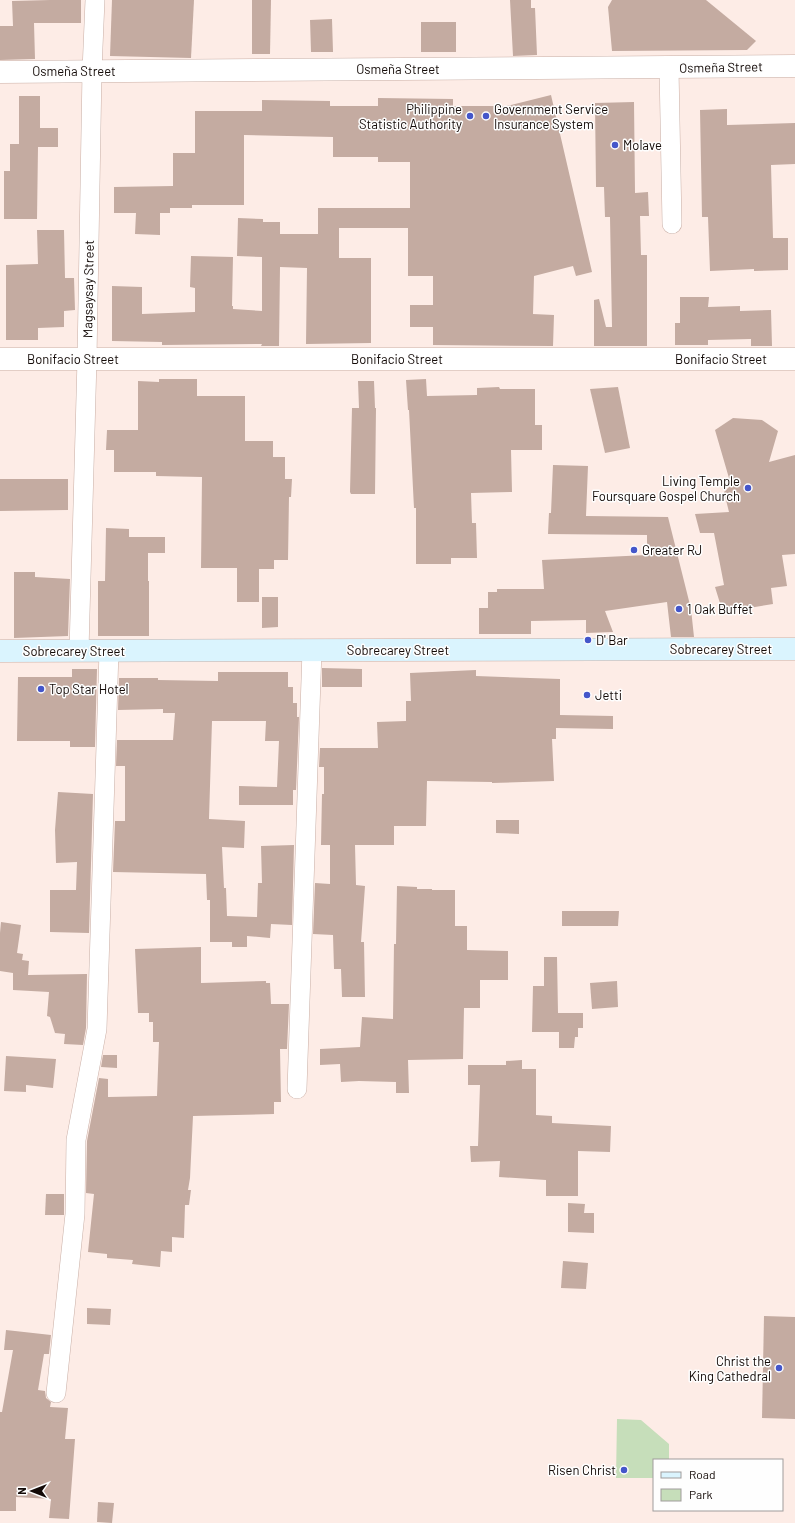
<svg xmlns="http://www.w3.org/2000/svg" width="795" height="1523" font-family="Barlow,sans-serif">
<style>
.green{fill:#c6deba}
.building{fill:#c4aba1}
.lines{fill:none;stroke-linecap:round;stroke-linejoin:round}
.minor-casing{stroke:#c9afa6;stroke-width:20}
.tertiary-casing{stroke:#c9afa6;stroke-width:23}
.secondary-casing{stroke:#c9afa6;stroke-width:23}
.minor{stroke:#fff;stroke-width:19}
.tertiary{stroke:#fff;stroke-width:22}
.secondary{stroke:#daf4fe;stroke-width:22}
.poi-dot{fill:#4456ca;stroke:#fefefe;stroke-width:1.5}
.labels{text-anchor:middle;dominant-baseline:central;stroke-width:3;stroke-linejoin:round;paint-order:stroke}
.street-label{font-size:13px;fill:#130a07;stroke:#fefefe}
.poi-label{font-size:13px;fill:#130a07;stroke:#fefefe;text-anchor:start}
</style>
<rect width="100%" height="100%" fill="#fdece6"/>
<!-- green -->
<polygon class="green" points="617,1419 641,1420 669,1444 669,1460 654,1460 654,1478 616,1478"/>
<!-- building -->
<g class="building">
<polygon points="50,0 81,0 81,23 34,23 35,59 0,60 0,26 13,26 12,1"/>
<polygon points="112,0 194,0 191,58 110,56"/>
<polygon points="252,0 271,0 270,54 252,54"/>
<polygon points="510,0 531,0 531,8 535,8 537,55 513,56"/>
<polygon points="612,0 706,0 756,41 747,50 612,51 608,7"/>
<polygon points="332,19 333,52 311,52 310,20"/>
<rect x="421" y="22" width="35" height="30"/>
<polygon points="551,95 592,272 576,276 573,266 534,276 533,314 554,315 553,346 433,345 433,327 410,327 410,305 433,305 433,276 408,276 408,228 339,228 339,258 371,258 371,343 306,344 307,268 280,267 279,346 261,346 262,344 162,345 162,342 112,341 112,286 142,287 142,314 195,312 195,288 190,287 191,256 233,257 232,306 233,306 233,309 262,311 262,257 237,256 238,218 263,219 263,222 280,222 280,234 318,234 318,208 410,208 410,162 378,162 378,157 333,157 333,137 244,135 244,205 192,205 192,208 170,208 170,213 160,213 160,235 135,234 136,213 114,213 114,187 173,186 173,153 195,153 195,111 262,111 262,100 330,101 330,106 378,106 378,98 453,99 453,106 507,106"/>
<polygon points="19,96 40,96 40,128 58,128 58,147 38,147 37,219 4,219 4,171 10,171 10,144 19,144"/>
<polygon points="634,102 635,193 648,192 649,216 640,216 641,255 647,255 647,346 594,346 594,300 599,299 606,327 612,327 610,217 605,217 604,187 596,187 595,103"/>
<polygon points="727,109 727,125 795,123 795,164 771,165 773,238 788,238 788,270 754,271 754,269 710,271 708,217 702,217 700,110"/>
<polygon points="37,230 64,230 65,278 74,278 75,310 64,311 64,327 38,328 38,340 6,340 6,265 38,264"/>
<polygon points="680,297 709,297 708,307 740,306 740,311 771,310 772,346 751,346 751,339 708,340 708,345 675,345 675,323 680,323"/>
<polygon points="159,379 197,379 197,396 245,396 245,441 273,441 273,457 285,457 285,479 292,479 291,497 289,497 288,560 274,560 274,569 259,569 259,602 237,602 237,568 201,568 202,477 156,476 156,472 114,472 114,450 106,450 107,430 138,430 138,381 159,382"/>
<polygon points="426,379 427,396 477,395 477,388 499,387 500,389 535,389 535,425 542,425 542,450 511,450 512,492 471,493 472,523 476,523 477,558 451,558 451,564 416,564 416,508 414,508 409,410 408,410 406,380"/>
<polygon points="358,381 374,381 375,408 376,408 375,494 351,494 350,492 352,408 359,408"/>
<polygon points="618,387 630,448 605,453 590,389"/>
<polygon points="733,418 762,420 778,431 769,462 795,455 795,554 782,555 787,586 771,588 773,604 749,608 749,606 723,613 715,587 724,585 714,533 700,533 695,514 729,512 724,492 731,485 715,430"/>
<polygon points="553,465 588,466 586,516 668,517 691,609 694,637 671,637 667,602 605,611 613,632 586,633 586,620 531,621 531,634 479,634 479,608 488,608 488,592 497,592 497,589 544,589 542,560 647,555 647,535 548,534 549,513 551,513"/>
<polygon points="0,479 68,479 68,510 0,511"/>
<polygon points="106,528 129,529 129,537 165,537 165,553 148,553 148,581 149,581 149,636 98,636 98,581 105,581"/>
<polygon points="14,572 35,572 35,577 70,579 68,636 14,638"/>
<polygon points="262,597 278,597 278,627 262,628"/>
<polygon points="322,668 362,669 362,687 322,687"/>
<polygon points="72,669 97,669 95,747 70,747 70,741 17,741 18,677 72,677"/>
<polygon points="476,670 476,676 560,679 560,715 613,716 613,729 556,728 556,739 552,739 554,781 492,783 492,782 427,781 426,826 394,826 394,845 355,845 356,885 365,886 361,942 364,942 365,997 342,997 341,969 334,969 333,935 313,934 315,883 330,884 330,845 321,845 322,794 324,794 324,767 319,767 320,748 378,748 377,722 406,721 406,701 411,701 410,673"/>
<polygon points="218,672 288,672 288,687 293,687 293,703 297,703 297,717 299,717 296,790 293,790 293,805 239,805 239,786 277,787 279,741 265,741 266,721 212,721 209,819 245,821 244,848 222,847 224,888 226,888 227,916 257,917 258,883 262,883 261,846 294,845 292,925 271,924 270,938 247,936 247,947 232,947 232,942 210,942 210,900 207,900 206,874 113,872 115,821 125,821 125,766 116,766 117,740 173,740 175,713 163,713 163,709 118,710 119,678 158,678 158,680 218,681"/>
<polygon points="58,792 93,794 89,933 50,932 50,890 76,890 77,862 56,863 55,830"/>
<polygon points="496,820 519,820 519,834 496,833"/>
<polygon points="397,886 417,887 417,889 432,889 432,890 455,890 455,926 467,926 467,950 508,951 508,980 480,980 480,1008 464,1008 463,1059 408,1060 409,1093 396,1093 396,1082 359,1081 341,1082 340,1064 320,1065 320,1049 360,1047 362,1017 393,1019 394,944 396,944"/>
<polygon points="562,911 619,911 618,926 562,926"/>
<polygon points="1,922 21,925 17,953 23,954 22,960 29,961 28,975 87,974 86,1028 83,1045 64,1044 65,1034 55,1033 50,1017 47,1016 49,992 13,990 13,973 0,971 0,933"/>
<polygon points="201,947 201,983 266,981 266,983 270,983 271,1004 289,1004 287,1049 280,1049 281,1102 274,1102 274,1114 193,1116 190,1178 188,1190 191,1190 189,1205 185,1205 184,1238 172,1237 172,1252 161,1251 160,1267 132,1264 133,1260 107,1258 107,1254 88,1252 94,1194 86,1193 87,1141 99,1078 108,1079 108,1097 157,1096 159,1042 153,1042 153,1022 149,1022 149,1013 138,1013 135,949"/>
<polygon points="544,957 557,957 558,1013 583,1013 583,1028 578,1028 578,1037 575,1037 574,1048 559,1048 559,1032 532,1032 533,986 544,986"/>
<polygon points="617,981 618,1007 592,1009 590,983"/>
<polygon points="103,1055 117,1055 117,1068 101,1067"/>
<polygon points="6,1056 56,1059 53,1088 26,1085 26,1092 4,1091"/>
<polygon points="522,1060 522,1069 536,1069 536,1115 552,1116 552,1123 611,1126 610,1152 578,1151 578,1196 546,1196 546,1180 499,1177 500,1161 471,1162 470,1146 478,1146 480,1085 468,1085 468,1065 506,1065 506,1061"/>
<polygon points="46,1194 64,1194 64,1215 45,1215"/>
<polygon points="568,1203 585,1204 584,1213 594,1213 594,1233 568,1232"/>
<polygon points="563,1261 588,1263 586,1289 561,1288"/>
<polygon points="87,1308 111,1309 110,1325 87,1324"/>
<polygon points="764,1316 795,1317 795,1419 762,1418"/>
<polygon points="6,1330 51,1335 49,1354 44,1354 38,1390 45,1391 46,1398 51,1402 50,1407 68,1408 65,1439 75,1439 69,1519 49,1518 51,1499 16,1497 16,1511 0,1511 0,1412 2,1412 13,1350 4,1350"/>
<polygon points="98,1502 114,1503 112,1523 97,1522"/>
</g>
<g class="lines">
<!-- minor casing -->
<g class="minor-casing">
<g id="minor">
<polyline points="669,68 672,224"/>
<polyline points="79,651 87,359 92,71 95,0"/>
<polyline points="297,1089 312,650"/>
<polyline points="56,1393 75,1214 76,1140 97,1029 109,651"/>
</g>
</g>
<!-- tertiary casing -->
<g class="tertiary-casing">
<g id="tertiary">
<polyline points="0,72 795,66"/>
<polyline points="0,359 795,359"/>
</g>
</g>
<!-- secondary casing -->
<g class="secondary-casing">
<polyline id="secondary" points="0,651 795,649"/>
</g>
<!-- minor -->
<use href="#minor" class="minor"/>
<!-- tertiary -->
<use href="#tertiary" class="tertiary"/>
<!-- secondary -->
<use href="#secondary" class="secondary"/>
</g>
<!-- markers -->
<g class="poi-dot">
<circle cx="470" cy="116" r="4"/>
<circle cx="486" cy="116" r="4"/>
<circle cx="615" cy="145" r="4"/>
<circle cx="748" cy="488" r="4"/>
<circle cx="634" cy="550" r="4"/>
<circle cx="679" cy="609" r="4"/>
<circle cx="588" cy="640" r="4"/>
<circle cx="41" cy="689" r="4"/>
<circle cx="587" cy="695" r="4"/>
<circle cx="779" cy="1368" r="4"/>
<circle cx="624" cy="1470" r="4"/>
</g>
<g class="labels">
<!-- street labels -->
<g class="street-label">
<text transform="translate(721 67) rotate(-1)">Osmeña Street</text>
<text x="398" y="69">Osmeña Street</text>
<text x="74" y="71">Osmeña Street</text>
<text transform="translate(88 289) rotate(-89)">Magsaysay Street</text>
<text x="73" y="359">Bonifacio Street</text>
<text x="397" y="359">Bonifacio Street</text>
<text x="721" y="359">Bonifacio Street</text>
<text x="721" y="649">Sobrecarey Street</text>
<text x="398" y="650">Sobrecarey Street</text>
<text x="74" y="651">Sobrecarey Street</text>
</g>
<!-- poi labels -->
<g class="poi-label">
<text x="462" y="109" text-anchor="end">Philippine<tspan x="462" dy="15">Statistic Authority</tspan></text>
<text x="494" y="109">Government Service<tspan x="494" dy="15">Insurance System</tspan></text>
<text x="623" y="145">Molave</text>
<text x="740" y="481" text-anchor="end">Living Temple<tspan x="740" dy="15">Foursquare Gospel Church</tspan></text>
<text x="642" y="550">Greater RJ</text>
<text x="687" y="609">1 Oak Buffet</text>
<text x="596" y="640">D' Bar</text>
<text x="49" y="689">Top Star Hotel</text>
<text x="595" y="695">Jetti</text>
<text x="771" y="1361" text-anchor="end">Christ the<tspan x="771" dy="15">King Cathedral</tspan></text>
<text x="616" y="1470" text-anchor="end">Risen Christ</text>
</g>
</g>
<!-- legend -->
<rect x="653" y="1459" width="130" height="52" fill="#fefefe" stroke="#a09c9b"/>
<rect x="661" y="1472" width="20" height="6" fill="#daf4fe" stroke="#a09c9b"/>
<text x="689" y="1479" font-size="12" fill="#130a07">Road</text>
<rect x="661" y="1489" width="20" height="12" fill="#c6deba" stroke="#a09c9b"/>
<text x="689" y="1499" font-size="12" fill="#130a07">Park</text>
<!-- north arrow -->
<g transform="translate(32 1491) rotate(270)" stroke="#fefefe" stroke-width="3" paint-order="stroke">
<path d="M0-3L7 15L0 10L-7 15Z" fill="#130a07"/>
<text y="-6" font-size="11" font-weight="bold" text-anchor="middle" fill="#130a07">N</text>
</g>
</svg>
